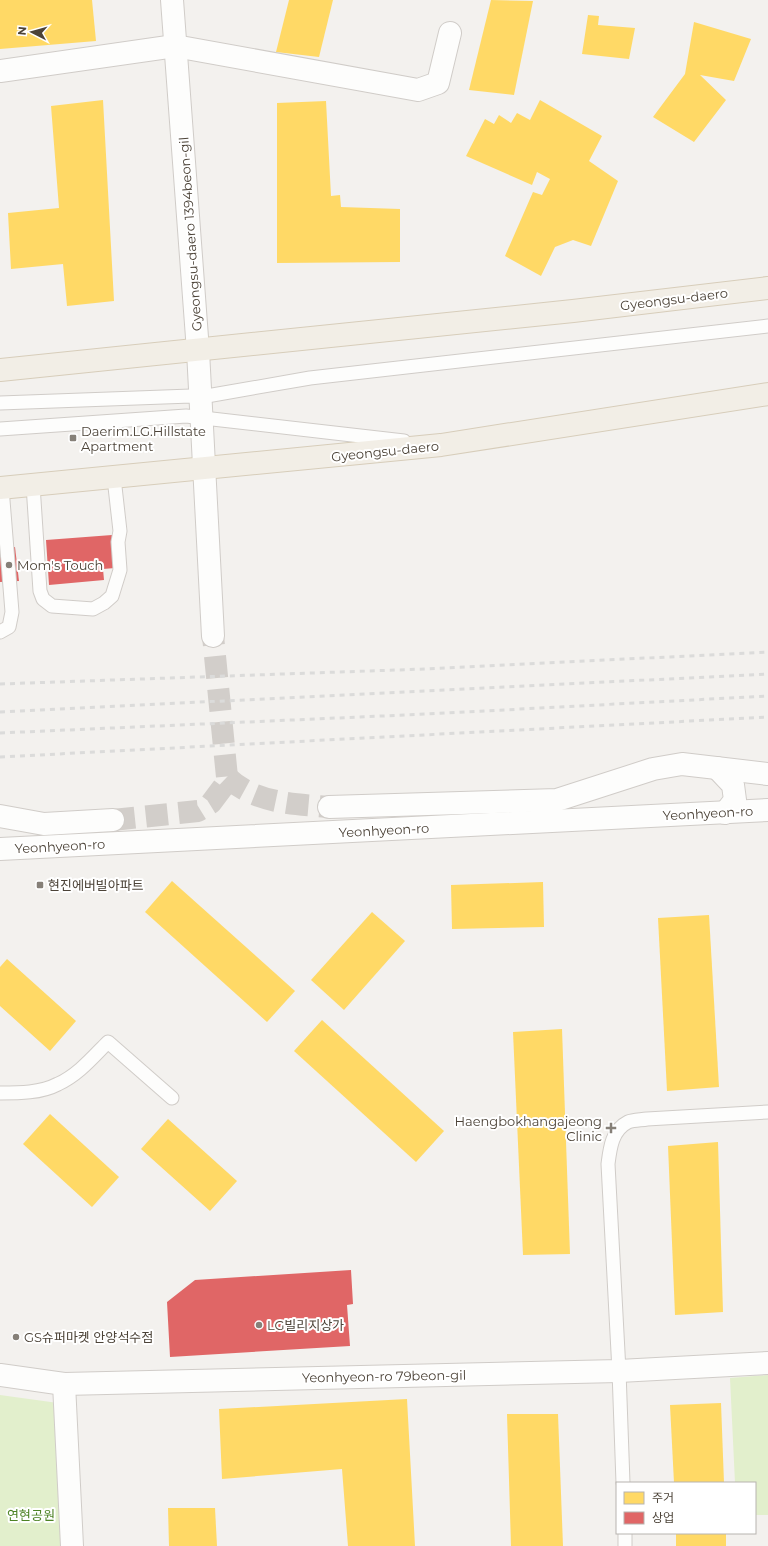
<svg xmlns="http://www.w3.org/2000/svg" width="768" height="1546" font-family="Montserrat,'Noto Sans KR',sans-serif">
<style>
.green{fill:#e2efcc}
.homes{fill:#ffd966}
.shops{fill:#e06666}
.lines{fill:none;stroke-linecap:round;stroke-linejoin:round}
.minor-tunnel{stroke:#d2ceca;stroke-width:22;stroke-dasharray:22 11;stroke-linecap:butt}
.service-casing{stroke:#d0ccc8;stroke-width:15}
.minor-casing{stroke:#d0ccc8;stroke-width:24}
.tertiary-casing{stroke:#d0ccc8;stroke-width:24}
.primary-casing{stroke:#d7cdba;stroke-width:24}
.service{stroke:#fdfdfc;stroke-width:13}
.minor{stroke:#fdfdfc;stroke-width:22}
.tertiary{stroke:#fdfdfc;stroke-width:22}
.primary{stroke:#f2eee6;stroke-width:22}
.rail{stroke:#dbdbda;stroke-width:3;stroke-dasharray:5 5;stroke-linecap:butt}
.poi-dot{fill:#868078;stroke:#fff;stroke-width:1.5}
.labels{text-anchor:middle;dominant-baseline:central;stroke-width:4;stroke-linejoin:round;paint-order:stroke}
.street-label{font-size:13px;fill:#4c4338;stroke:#fff}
.poi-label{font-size:13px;fill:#4c4338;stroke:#fff;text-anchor:start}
.park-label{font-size:13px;fill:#4d8325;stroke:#fff}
</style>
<rect width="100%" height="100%" fill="#f3f1ee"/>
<!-- green -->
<g class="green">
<polygon points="768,1375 768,1515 755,1515 755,1483 735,1483 730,1378"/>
<polygon points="0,1395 58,1403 64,1546 0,1546"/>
</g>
<!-- homes -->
<g class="homes">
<polygon points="0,0 92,0 96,41 0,49"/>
<polygon points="289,0 333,0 319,57 276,52"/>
<polygon points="491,0 533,1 514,95 469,90"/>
<polygon points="588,15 599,16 598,25 635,28 629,59 582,54"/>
<polygon points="694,22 751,39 734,81 700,75 726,100 694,142 653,117 685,74"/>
<polygon points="103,100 114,301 67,306 63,264 11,269 8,213 59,208 51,106"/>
<polygon points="540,100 602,136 589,161 618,181 591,246 573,240 555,247 541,276 505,256 533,192 542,195 550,179 537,172 532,185 466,156 485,119 494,124 499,115 511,123 517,113 530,120"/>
<polygon points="326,101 331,196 340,195 341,207 400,209 400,262 277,263 277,103"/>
<polygon points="172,881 295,991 267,1022 145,912"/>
<polygon points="543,882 544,927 452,929 451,885"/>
<polygon points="372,912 405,941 344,1010 311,980"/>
<polygon points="709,915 719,1087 667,1091 658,918"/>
<polygon points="7,959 76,1021 50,1051 0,1006 0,967"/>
<polygon points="322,1020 444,1131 416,1162 294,1051"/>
<polygon points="562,1029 570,1254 523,1255 513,1032"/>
<polygon points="50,1114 119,1177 92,1207 23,1144"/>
<polygon points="168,1119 237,1181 210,1211 141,1149"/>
<polygon points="718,1142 723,1312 675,1315 668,1146"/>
<polygon points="407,1399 415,1546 348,1546 342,1469 222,1479 219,1409"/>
<polygon points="721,1403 724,1483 674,1483 670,1405"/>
<polygon points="507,1414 558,1414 563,1546 511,1546"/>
<polygon points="168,1508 215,1508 217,1546 169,1546"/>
<rect x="676" y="1533" width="50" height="13"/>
</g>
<!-- shops -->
<g class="shops">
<polygon points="112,535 115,568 103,569 104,580 49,585 46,540"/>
<polygon points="15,547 19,581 0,582 0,549"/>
<polygon points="351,1270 353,1304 347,1305 350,1346 170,1357 167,1302 195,1280"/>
</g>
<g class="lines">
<!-- minor-tunnel -->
<g class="minor-tunnel">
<path d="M 227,777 C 254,803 293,804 329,807"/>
<polyline points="113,820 198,811 211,803 223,787 227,777 213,636"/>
</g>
<!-- service casing -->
<g class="service-casing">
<g id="service">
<polyline points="0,403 191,396 201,397 310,378 768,326"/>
<polyline points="0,429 186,416 404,441"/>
<polyline points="33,485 40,591 43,599 52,606 93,609 104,603 112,596 120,570 118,542 120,531 114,478"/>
<polyline points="0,632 9,627 12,612 2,488"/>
<path d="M 0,1093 C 19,1093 41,1093 58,1084 C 78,1075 93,1057 108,1042 L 172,1098"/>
<path d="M 623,1483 L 619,1371 L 608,1164 C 610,1148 612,1130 628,1122 C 633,1120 641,1120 647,1119 L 768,1112"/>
<polyline points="625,1533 625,1546"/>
</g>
</g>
<!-- minor casing -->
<g class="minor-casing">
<g id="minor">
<polyline points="172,0 198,351 213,636"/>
<polyline points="0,71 175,46 418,90 438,83 450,33"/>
<polyline points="717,768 733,785 735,800 725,813"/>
<polyline points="329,807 557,800 653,769 682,764 768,774"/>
<polyline points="0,816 44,824 113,820"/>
<polyline points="0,1375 64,1384 619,1371 768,1363"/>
<polyline points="64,1384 72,1546"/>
</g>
</g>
<!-- tertiary casing -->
<g class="tertiary-casing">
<polyline id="tertiary" points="0,849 768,810"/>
</g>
<!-- primary casing -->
<g class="primary-casing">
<g id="primary">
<polyline points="0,370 573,311 768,288"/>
<polyline points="0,488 441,445 768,394"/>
</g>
</g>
<!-- service -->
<use href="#service" class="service"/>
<!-- minor -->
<use href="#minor" class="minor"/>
<!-- tertiary -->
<use href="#tertiary" class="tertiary"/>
<!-- primary -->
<use href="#primary" class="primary"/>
<!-- rail -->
<g class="rail">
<polyline points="0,684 425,669 768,652"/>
<polyline points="0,712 768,674"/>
<polyline points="0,733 427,714 768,696"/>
<polyline points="0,757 768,717"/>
</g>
</g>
<!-- markers -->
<g class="poi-dot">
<rect x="69" y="434" width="8" height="8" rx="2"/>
<circle cx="9" cy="565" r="4"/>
<rect x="36" y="881" width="8" height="8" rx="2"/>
<path d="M609 1122h4v4h4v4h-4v4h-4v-4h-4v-4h4z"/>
<circle cx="259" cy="1325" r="4"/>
<circle cx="16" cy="1337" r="4"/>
</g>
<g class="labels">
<!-- street labels -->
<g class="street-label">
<text transform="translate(190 234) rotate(-94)">Gyeongsu-daero 1394beon-gil</text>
<text transform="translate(674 299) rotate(-7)">Gyeongsu-daero</text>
<text transform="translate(385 451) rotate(-6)">Gyeongsu-daero</text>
<text transform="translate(708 813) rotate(-3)">Yeonhyeon-ro</text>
<text transform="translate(384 830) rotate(-3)">Yeonhyeon-ro</text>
<text transform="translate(60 846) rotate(-3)">Yeonhyeon-ro</text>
<text transform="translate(384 1376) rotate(-1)">Yeonhyeon-ro 79beon-gil</text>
</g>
<!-- poi labels -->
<g class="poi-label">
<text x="81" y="431">Daerim.LG.Hillstate<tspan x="81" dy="15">Apartment</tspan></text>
<text x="17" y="565">Mom's Touch</text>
<text x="48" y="885">현진에버빌아파트</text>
<text x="602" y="1121" text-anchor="end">Haengbokhangajeong<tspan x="602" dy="15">Clinic</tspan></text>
<text x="267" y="1325">LG빌리지상가</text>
<text x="24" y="1337">GS슈퍼마켓 안양석수점</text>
</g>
<!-- park labels -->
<g class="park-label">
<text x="31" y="1515">연현공원</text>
</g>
</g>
<!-- legend -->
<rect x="616" y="1482" width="140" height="52" fill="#ffffff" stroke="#b7b4af"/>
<rect x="624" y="1492" width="20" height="12" fill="#ffd966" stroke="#b7b4af"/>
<text x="652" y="1502" font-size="12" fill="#4c4338">주거</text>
<rect x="624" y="1512" width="20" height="12" fill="#e06666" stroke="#b7b4af"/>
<text x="652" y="1522" font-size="12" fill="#4c4338">상업</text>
<!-- north arrow -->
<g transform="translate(32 32) rotate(276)" stroke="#ffffff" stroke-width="3" paint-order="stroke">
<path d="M0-3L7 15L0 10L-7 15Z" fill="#4c4338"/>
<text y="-6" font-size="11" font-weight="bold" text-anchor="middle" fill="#4c4338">N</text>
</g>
</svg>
